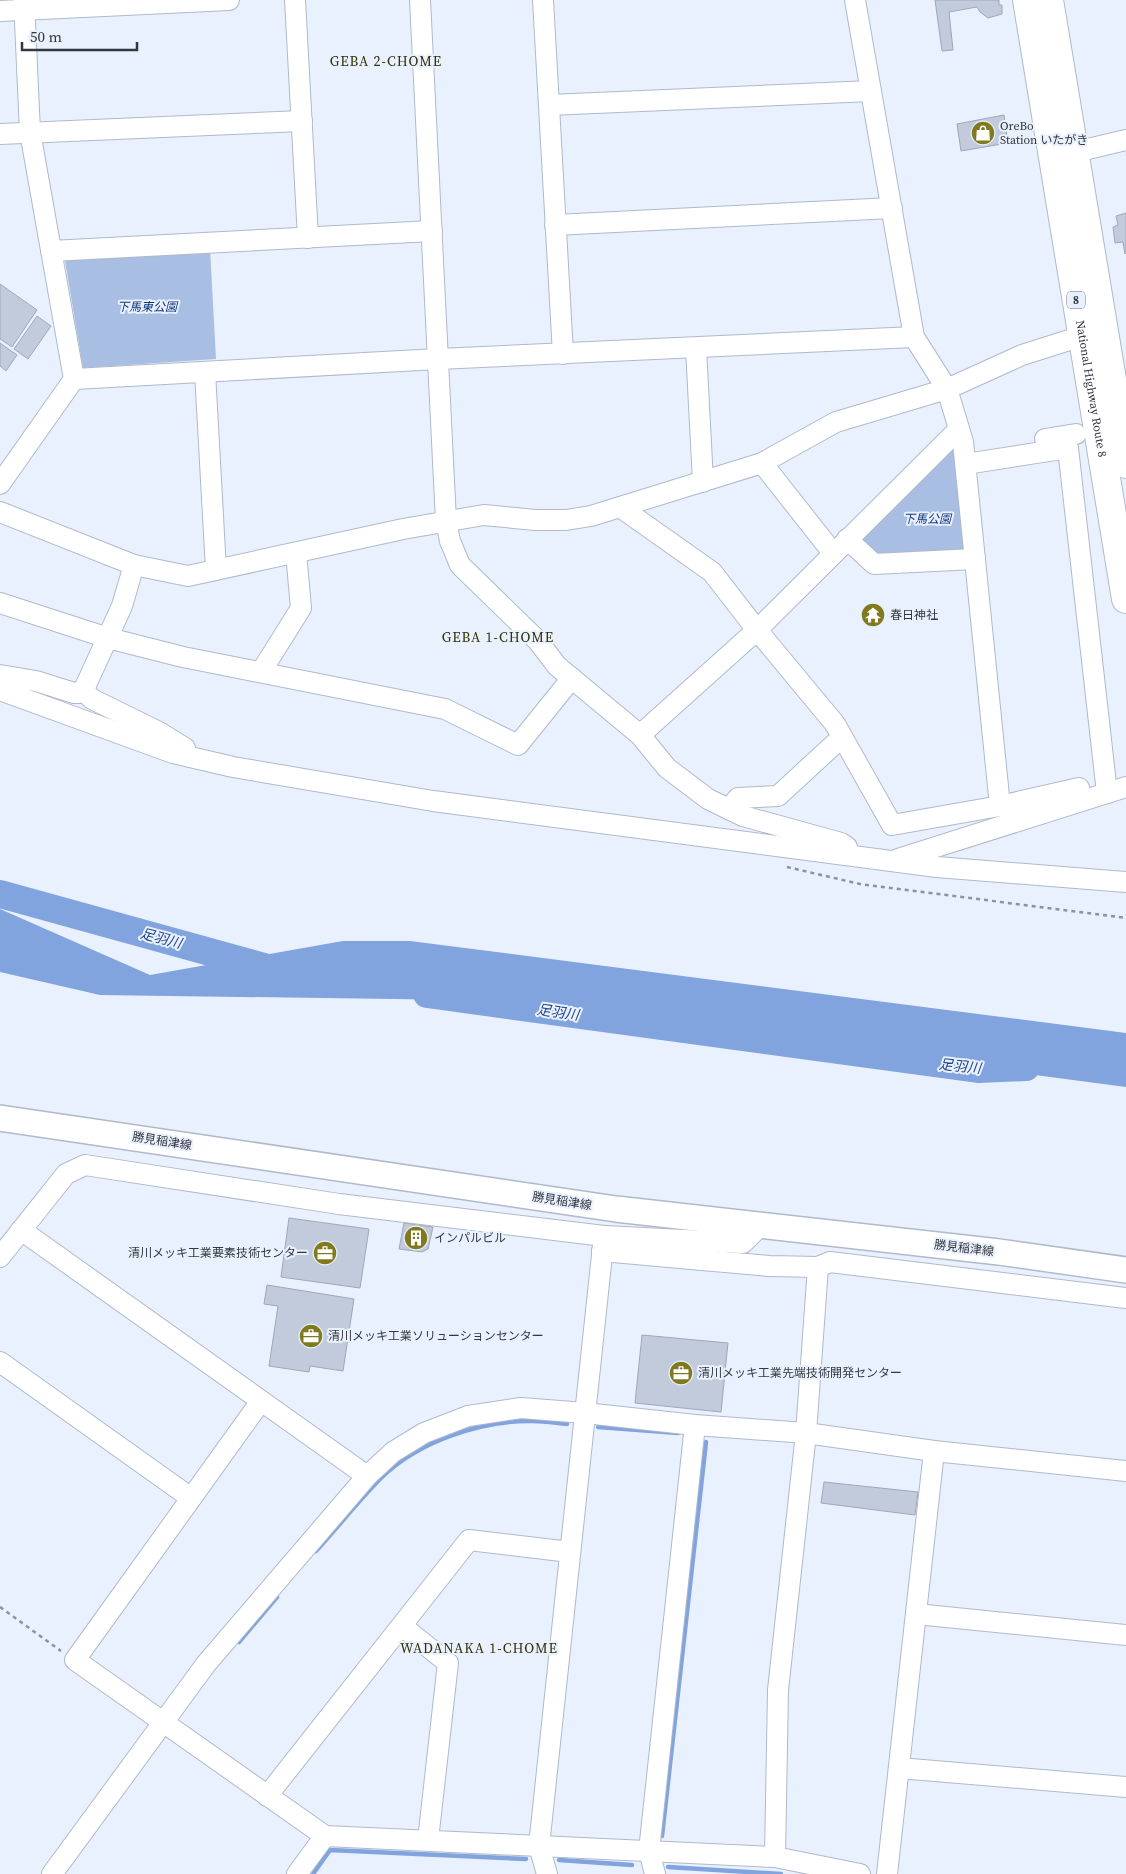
<svg xmlns="http://www.w3.org/2000/svg" width="1126" height="1874" font-family="'Source Serif 4','Noto Sans JP',serif">
<style>
.green{fill:#a9bee3}
.water{fill:#81a3de}
.lines{fill:none;stroke-linecap:round;stroke-linejoin:round}
.stream{stroke:#81a3de;stroke-width:4.5}
.river{stroke:#81a3de;stroke-width:28}
.building{fill:#c1cbdc;stroke:#9ea8b8}
.minor-casing{stroke:#b0b9ca;stroke-width:22}
.major-casing{stroke:#b0b9ca;stroke-width:28}
.highway-casing{stroke:#b0b9ca;stroke-width:30}
.path{stroke:#8d939d;stroke-width:2.5;stroke-dasharray:4 4;stroke-linecap:butt}
.minor{stroke:#fff;stroke-width:20}
.major{stroke:#fff;stroke-width:25}
.highway{stroke:#fff;stroke-width:28}
.labels{text-anchor:middle;dominant-baseline:central;stroke-width:4;stroke-linejoin:round;paint-order:stroke}
.shield{fill:#e9f1ff;stroke:#6a6f78;stroke-width:1}
.shield-label{font-size:11px;font-weight:bold;fill:#33373e}
.poi-label{font-size:12px;fill:#33373e;stroke:#e9f1ff;text-anchor:start}
.park-label{font-size:12px;font-style:italic;fill:#13377c;stroke:#e9f1ff}
.street-label{font-size:12px;fill:#33373e;stroke:#e9f1ff}
.neighbourhood-label{font-size:14px;letter-spacing:1px;fill:#343004;stroke:#e9f1ff}
.water-label{font-size:14px;font-style:italic;fill:#20458b;stroke:#e9f1ff}
</style>
<rect width="100%" height="100%" fill="#e9f1ff"/>
<!-- green -->
<g class="green">
<polygon points="210,248 216,359 83,368 64,255"/>
<polygon points="955,439 970,555 876,562 852,538"/>
</g>
<!-- water -->
<polygon class="water" points="0,909 150,975 343,941 410,941 1126,1033 1126,1087 464,1000 100,995 0,972"/>
<g class="lines">
<!-- stream -->
<g class="stream">
<polyline points="598,1427 678,1433"/>
<path d="M 316,1551 C 338,1527 359,1500 382,1477 C 419,1441 482,1420 533,1421 C 545,1421 556,1423 567,1424"/>
<polyline points="239,1642 277,1597"/>
<polyline points="662,1836 706,1442"/>
<polyline points="559,1860 632,1865"/>
<polyline points="668,1867 781,1874"/>
<polyline points="313,1874 330,1850 526,1859"/>
</g>
<!-- river -->
<g class="river">
<polyline points="0,894 271,969"/>
<polyline points="427,994 978,1069 1026,1067"/>
</g>
</g>
<!-- building -->
<g class="building">
<polygon points="935,0 999,0 999,5 1002,5 1002,14 988,18 980,12 977,7 949,12 953,50 942,51"/>
<polygon points="1004,115 1008,143 961,151 957,124"/>
<polygon points="1126,213 1126,253 1125,254 1123,242 1115,243 1113,227 1118,225 1116,216"/>
<polygon points="0,284 37,310 12,347 0,339"/>
<polygon points="37,316 51,326 28,359 14,349"/>
<polygon points="0,343 17,355 6,371 0,366"/>
<polygon points="289,1218 369,1229 360,1288 281,1277"/>
<polygon points="404,1223 433,1227 428,1249 422,1252 399,1249"/>
<polygon points="267,1285 354,1299 343,1371 310,1366 309,1372 269,1366 278,1306 264,1304"/>
<polygon points="642,1335 728,1343 721,1412 635,1403"/>
<polygon points="824,1482 918,1492 915,1515 821,1503"/>
</g>
<g class="lines">
<!-- minor casing -->
<g class="minor-casing">
<g id="minor">
<polyline points="295,0 308,238"/>
<polyline points="420,0 446,521 450,541 460,565 538,641 557,666 640,735 667,768 708,799 743,816 841,843 847,847"/>
<polyline points="543,0 563,354"/>
<polyline points="855,0 914,337 947,389 963,442 1000,806"/>
<polyline points="0,11 229,0"/>
<polyline points="549,105 871,91"/>
<polyline points="0,134 302,121"/>
<polyline points="1075,152 1126,140"/>
<polyline points="555,225 892,208"/>
<polyline points="51,251 432,231"/>
<polyline points="696,348 703,482"/>
<polyline points="205,372 216,570"/>
<polyline points="74,379 438,359 914,337"/>
<polyline points="1045,439 1076,434"/>
<polyline points="762,463 833,553"/>
<polyline points="966,464 1068,448 1107,793"/>
<polyline points="0,484 74,379 30,132 24,0"/>
<polyline points="620,507 712,572 757,630 835,724 892,825 1000,806 1079,788 1082,800"/>
<polyline points="0,512 134,565 188,576 403,529 484,515 535,520 566,520 591,516 762,463 836,422 947,389 1022,355 1082,336"/>
<polyline points="847,539 874,564 975,559"/>
<polyline points="134,565 122,606 85,687 86,693 92,699 159,732 185,748"/>
<polyline points="0,603 108,638 183,657 445,709 518,745 572,678"/>
<polyline points="261,672 301,608 296,553"/>
<polyline points="0,675 36,681 74,693 79,693 85,687"/>
<polyline points="0,690 173,753 233,767 433,801 937,867 1126,882"/>
<polyline points="640,735 757,630 959,429"/>
<polyline points="729,809 738,798 778,796 842,737"/>
<polyline points="898,859 1126,787"/>
<polyline points="21,1230 367,1476"/>
<polyline points="602,1251 769,1266 818,1267 830,1262 1126,1298"/>
<polyline points="0,1257 66,1174 85,1165 339,1204 604,1236 743,1243 761,1225"/>
<polyline points="0,1362 191,1498"/>
<polyline points="261,1401 75,1660 325,1836 775,1857 860,1874"/>
<polyline points="916,1614 1126,1635"/>
<polyline points="402,1626 448,1663 428,1840"/>
<polyline points="899,1768 1126,1787"/>
<polyline points="267,1796 469,1540 570,1552"/>
<polyline points="775,1857 778,1690 806,1433 818,1267"/>
<polyline points="52,1874 206,1664 367,1476 393,1452 424,1433 468,1416 521,1408 585,1413 695,1425 806,1433 934,1451 1126,1471"/>
<polyline points="297,1874 325,1836"/>
<polyline points="547,1874 539,1846 604,1236"/>
<polyline points="655,1874 649,1851 695,1425"/>
<polyline points="887,1874 934,1451"/>
</g>
</g>
<!-- major casing -->
<g class="major-casing">
<polyline id="major" points="0,1118 616,1209 999,1252 1126,1270"/>
</g>
<!-- highway casing -->
<g class="highway-casing">
<g id="highway">
<path id="s1" d="M 1027,0 L 1126,599"/>
<polyline points="1049,0 1126,464"/>
</g>
</g>
<!-- path -->
<g class="path">
<polyline points="787,867 860,884 1126,918"/>
<polyline points="0,1607 61,1651"/>
</g>
<!-- minor -->
<use href="#minor" class="minor"/>
<!-- major -->
<use href="#major" class="major"/>
<!-- highway -->
<use href="#highway" class="highway"/>
</g>
<!-- icons -->
<defs>
<g id="shop-disc" transform="scale(1.25)"><circle r="9.5" fill="#81791e" stroke="#e9f1ff"/><path d="M-5-2.5h2.3a2.7 3.5 0 0 1 5.4 0H5L5.5 6h-11ZM-1.5-2.5h3a1.5 2.3 0 0 0-3 0Z" fill="#fff"/></g>
<g id="temple-disc" transform="scale(1.25)"><circle r="9.5" fill="#81791e" stroke="#e9f1ff"/><path d="M0-6L5-2H3V0L6.5 2.5H4V6H1.5V3h-3V6H-4V2.5H-6.5L-3 0V-2H-5Z" fill="#fff"/></g>
<g id="building-disc" transform="scale(1.25)"><circle r="9.5" fill="#81791e" stroke="#e9f1ff"/><path d="M-4-6H4V6H1V3H-1V6H-4ZM-2.5-4.3h1.7v1.8h-1.7ZM.8-4.3h1.7v1.8H.8ZM-2.5-1h1.7V.8h-1.7ZM.8-1h1.7V.8H.8Z" fill="#fff"/></g>
<g id="office-disc" transform="scale(1.25)"><circle r="9.5" fill="#81791e" stroke="#e9f1ff"/><path d="M-6-3h4V-5.5h4V-3h4V5H-6ZM-1-4.5V-3h2v-1.5ZM-6 0V1H6V0Z" fill="#fff"/></g>
</defs>
<g fill-rule="evenodd">
<use href="#shop-disc" x="983" y="133"/>
<use href="#temple-disc" x="873" y="615"/>
<use href="#building-disc" x="416" y="1238"/>
<use href="#office-disc" x="325" y="1253"/>
<use href="#office-disc" x="311" y="1336"/>
<use href="#office-disc" x="681" y="1373"/>
</g>
<g class="labels">
<!-- shield labels -->
<rect class="shield" x="1067" y="291.5" width="18" height="17" rx="4"/>
<g class="shield-label">
<text x="1076" y="300">8</text>
</g>
<!-- poi labels -->
<g class="poi-label">
<text x="1000" y="126">OreBo<tspan x="1000" dy="14">Station いたがき</tspan></text>
<text x="890" y="615">春日神社</text>
<text x="434" y="1238">インパルビル</text>
<text x="308" y="1253" text-anchor="end">清川メッキ工業要素技術センター</text>
<text x="328" y="1336">清川メッキ工業ソリューションセンター</text>
<text x="698" y="1373">清川メッキ工業先端技術開発センター</text>
</g>
<!-- park labels -->
<g class="park-label">
<text x="147" y="307">下馬東公園</text>
<text x="927" y="519">下馬公園</text>
</g>
<!-- street labels -->
<g class="street-label">
<text stroke="none"><textPath href="#s1" startOffset="394">National Highway Route 8</textPath></text>
<text transform="translate(162 1141) rotate(9)">勝見稲津線</text>
<text transform="translate(562 1201) rotate(9)">勝見稲津線</text>
<text transform="translate(964 1248) rotate(7)">勝見稲津線</text>
</g>
<!-- neighbourhood labels -->
<g class="neighbourhood-label">
<text x="386" y="61">GEBA 2-CHOME</text>
<text x="498" y="637">GEBA 1-CHOME</text>
<text x="479" y="1648">WADANAKA 1-CHOME</text>
</g>
<!-- water labels -->
<g class="water-label">
<text transform="translate(161 938) rotate(15)">足羽川</text>
<text transform="translate(558 1012) rotate(8)">足羽川</text>
<text transform="translate(960 1066) rotate(6)">足羽川</text>
</g>
</g>
<!-- scale -->
<path d="M22 42v8h115v-8" fill="none" stroke="#33373e" stroke-width="2.5"/>
<text x="30" y="42" font-size="15" fill="#33373e" stroke="#e9f1ff" stroke-width="4" paint-order="stroke">50 m</text>
</svg>
